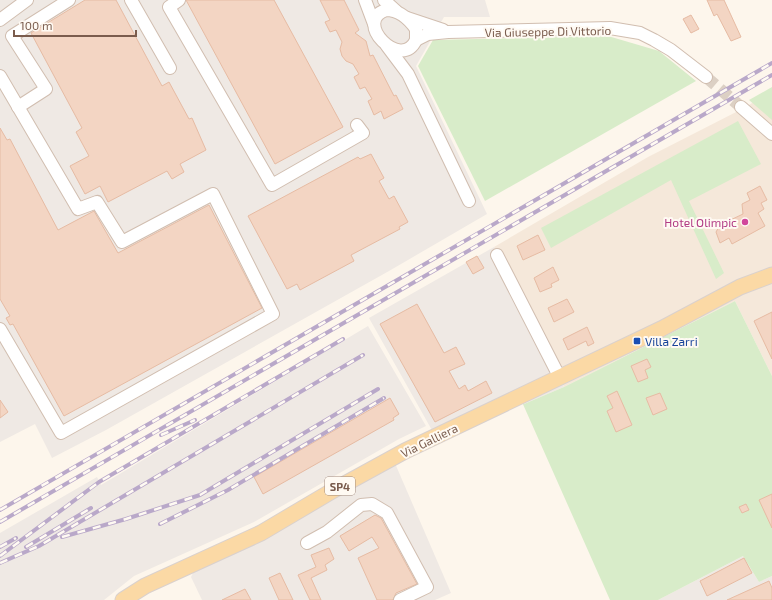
<svg xmlns="http://www.w3.org/2000/svg" width="772" height="600" font-family="'Exo 2',sans-serif">
<style>
.residential{fill:#f5e8da}
.industrial{fill:#efe9e4}
.green{fill:#d8ecc9}
.building{fill:#f3d5c3;stroke:#e6bba3}
.lines{fill:none;stroke-linecap:round;stroke-linejoin:round}
.minor-tunnel{stroke:#dcd0c4;stroke-width:12;stroke-dasharray:12 6;stroke-linecap:butt}
.minor-casing{stroke:#d1beb0;stroke-width:14}
.major-casing{stroke:#dad1cd;stroke-width:17}
.minor{stroke:#fff;stroke-width:12}
.major{stroke:#fbd9a5;stroke-width:15}
.rail-casing{stroke:#b9a8c9;stroke-width:4}
.rail{stroke:#fffaf3;stroke-width:2.5;stroke-dasharray:8;stroke-linecap:butt}
.hotel-dot{fill:#d1479c;stroke:#fffaf3;stroke-width:1.5}
.transit-dot{fill:#1a4fb4;stroke:#fffaf3;stroke-width:1.5}
.labels{text-anchor:middle;dominant-baseline:central;stroke-width:4;stroke-linejoin:round;paint-order:stroke}
.shield{fill:#fffaf3;stroke:#a28b7f;stroke-width:1}
.shield-label{font-size:11px;font-weight:bold;fill:#7a5c4d}
.street-label{font-size:12px;fill:#7a5c4d;stroke:#fffaf3}
.hotel-label{font-size:12px;fill:#b23c85;stroke:#fffaf3;text-anchor:end}
.transit-label{font-size:12px;fill:#164399;stroke:#fffaf3;text-anchor:start}
</style>
<rect width="100%" height="100%" fill="#fdf6ec"/>
<!-- residential -->
<polygon class="residential" points="772,91 772,376 735,301 564,387 494,247 648,157 744,108"/>
<!-- industrial -->
<g class="industrial">
<polygon points="0,0 485,0 490,17 444,17 416,66 487,214 389,271 106,430 52,458 35,424 0,442"/>
<polygon points="494,247 564,387 524,404 522,402 438,441 369,318"/>
<polygon points="368,326 426,426 399,439 254,522 134,576 104,600 0,600 0,533 97,477 101,485"/>
<polygon points="394,461 451,593 435,600 202,600 191,577 197,565"/>
<polygon points="743,556 759,582 772,576 772,600 658,600"/>
</g>
<!-- green -->
<g class="green">
<polygon points="608,36 659,51 696,81 485,201 418,66 433,40"/>
<polygon points="772,87 772,120 749,100"/>
<polygon points="738,121 761,164 689,201 724,273 716,279 671,180 551,248 541,228"/>
<polygon points="735,301 772,376 772,576 759,582 743,556 658,600 610,600 522,402 524,404 564,387"/>
</g>
<!-- building -->
<g class="building">
<polygon points="85,0 116,0 162,86 169,82 189,119 192,118 206,150 180,164 184,172 172,179 167,171 108,202 100,186 85,194 70,166 89,156 76,132 82,128 31,33"/>
<polygon points="186,0 274,0 343,127 275,164"/>
<polygon points="320,0 344,0 359,30 355,33 366,41 370,56 373,55 394,96 396,95 403,109 384,119 381,111 374,115 368,101 372,99 365,87 360,89 354,77 359,74 353,64 346,61 342,56 340,49 342,42 336,30 330,32 325,22 330,20"/>
<polygon points="707,0 724,0 741,37 731,41 717,14 714,16"/>
<polygon points="691,15 699,29 691,33 683,19"/>
<polygon points="0,128 7,140 10,139 58,230 94,211 118,253 209,205 262,308 64,416 13,324 10,325 6,318 10,316 0,299"/>
<polygon points="371,154 384,178 379,181 389,199 394,196 408,222 399,227 400,229 351,255 354,261 300,290 297,284 287,289 248,216 358,157 360,159"/>
<polygon points="760,186 767,200 761,203 764,209 758,213 765,226 732,244 729,238 720,243 716,232 720,225 743,214 742,204 750,200 747,193"/>
<polygon points="538,235 545,250 523,260 517,246"/>
<polygon points="477,256 484,268 473,274 466,262"/>
<polygon points="553,267 559,280 551,284 552,287 540,292 534,278"/>
<polygon points="567,299 574,312 554,322 548,308"/>
<polygon points="417,304 444,353 456,347 465,364 449,371 459,389 465,385 468,391 486,381 492,393 435,422 380,324"/>
<polygon points="772,312 772,359 754,321"/>
<polygon points="587,327 594,343 588,346 586,341 568,350 563,339"/>
<polygon points="647,359 651,367 645,370 648,378 638,382 631,366"/>
<polygon points="617,391 632,425 616,432 607,411 613,408 607,396"/>
<polygon points="660,393 667,409 653,415 646,398"/>
<polygon points="390,398 399,414 393,418 394,420 263,494 254,477"/>
<polygon points="0,400 8,412 0,418"/>
<polygon points="772,494 772,528 759,500"/>
<polygon points="746,504 749,510 742,513 739,507"/>
<polygon points="375,515 381,518 417,584 396,593 393,600 377,600 358,558 379,548 372,537 349,551 340,536"/>
<polygon points="329,548 334,559 325,565 327,570 311,578 321,600 310,600 298,575 316,567 311,555"/>
<polygon points="744,558 752,573 707,596 700,581"/>
<polygon points="280,573 293,600 279,600 269,578"/>
<polygon points="769,581 772,588 772,600 727,600"/>
<polygon points="245,589 251,600 222,600"/>
</g>
<g class="lines">
<!-- minor-tunnel -->
<polyline class="minor-tunnel" points="706,77 741,107"/>
<!-- minor casing -->
<g class="minor-casing">
<g id="minor">
<polyline points="131,0 170,68"/>
<polyline points="179,0 169,7 272,185 363,133 357,125"/>
<polyline points="365,0 374,24"/>
<polyline points="384,0 396,11"/>
<path d="M 386,10 C 400,10 409,19 416,29 L 416,40 C 401,72 352,21 386,10 Z"/>
<polyline points="407,18 443,30"/>
<polyline points="0,20 27,0"/>
<polyline points="416,40 428,34 448,32 610,28 640,33 654,40 671,50 706,77"/>
<polyline points="387,46 408,74 469,201"/>
<polyline points="0,76 78,209 97,202 122,242 213,194 273,314 61,433 0,329"/>
<polyline points="18,107 46,89 12,36 69,0"/>
<polyline points="741,107 772,134"/>
<polyline points="497,255 560,378"/>
<polyline points="307,543 327,532 361,505 372,504 387,513 427,587 400,600"/>
</g>
</g>
<!-- major casing -->
<g class="major-casing">
<polyline id="major" points="123,600 145,586 261,533 332,491 405,451 661,329 740,287 772,275"/>
</g>
<!-- minor -->
<use href="#minor" class="minor"/>
<!-- major -->
<use href="#major" class="major"/>
<!-- rail casing -->
<g class="rail-casing">
<g id="rail">
<polyline points="161,435 195,420"/>
<polyline points="0,510 772,63"/>
<polyline points="0,522 772,75"/>
<polyline points="160,524 228,490 384,398"/>
<polyline points="62,537 126,519 200,495 378,389"/>
<polyline points="0,547 16,538"/>
<polyline points="26,547 91,508"/>
<polyline points="0,556 99,482 343,339"/>
<polyline points="0,563 39,546 363,355"/>
</g>
</g>
<!-- rail -->
<use href="#rail" class="rail"/>
</g>
<!-- markers -->
<circle class="hotel-dot" cx="745" cy="222" r="4"/>
<rect class="transit-dot" x="633" y="337" width="8" height="8" rx="2"/>
<g class="labels">
<!-- shield labels -->
<rect class="shield" x="325" y="477" width="30" height="18" rx="3"/>
<g class="shield-label">
<text x="340" y="486">SP4</text>
</g>
<!-- street labels -->
<g class="street-label">
<text transform="translate(548 31) rotate(-1)">Via Giuseppe Di Vittorio</text>
<text transform="translate(429 440) rotate(-26)">Via Galliera</text>
</g>
<!-- hotel labels -->
<g class="hotel-label">
<text x="737" y="222">Hotel Olimpic</text>
</g>
<!-- transit labels -->
<g class="transit-label">
<text x="645" y="341">Villa Zarri</text>
</g>
</g>
<!-- scale -->
<path d="M14 30v6h122v-6" fill="none" stroke="#7a5c4d" stroke-width="2"/>
<text x="20" y="30" font-size="12" fill="#7a5c4d" stroke="#fffaf3" stroke-width="3" paint-order="stroke">100 m</text>
</svg>
